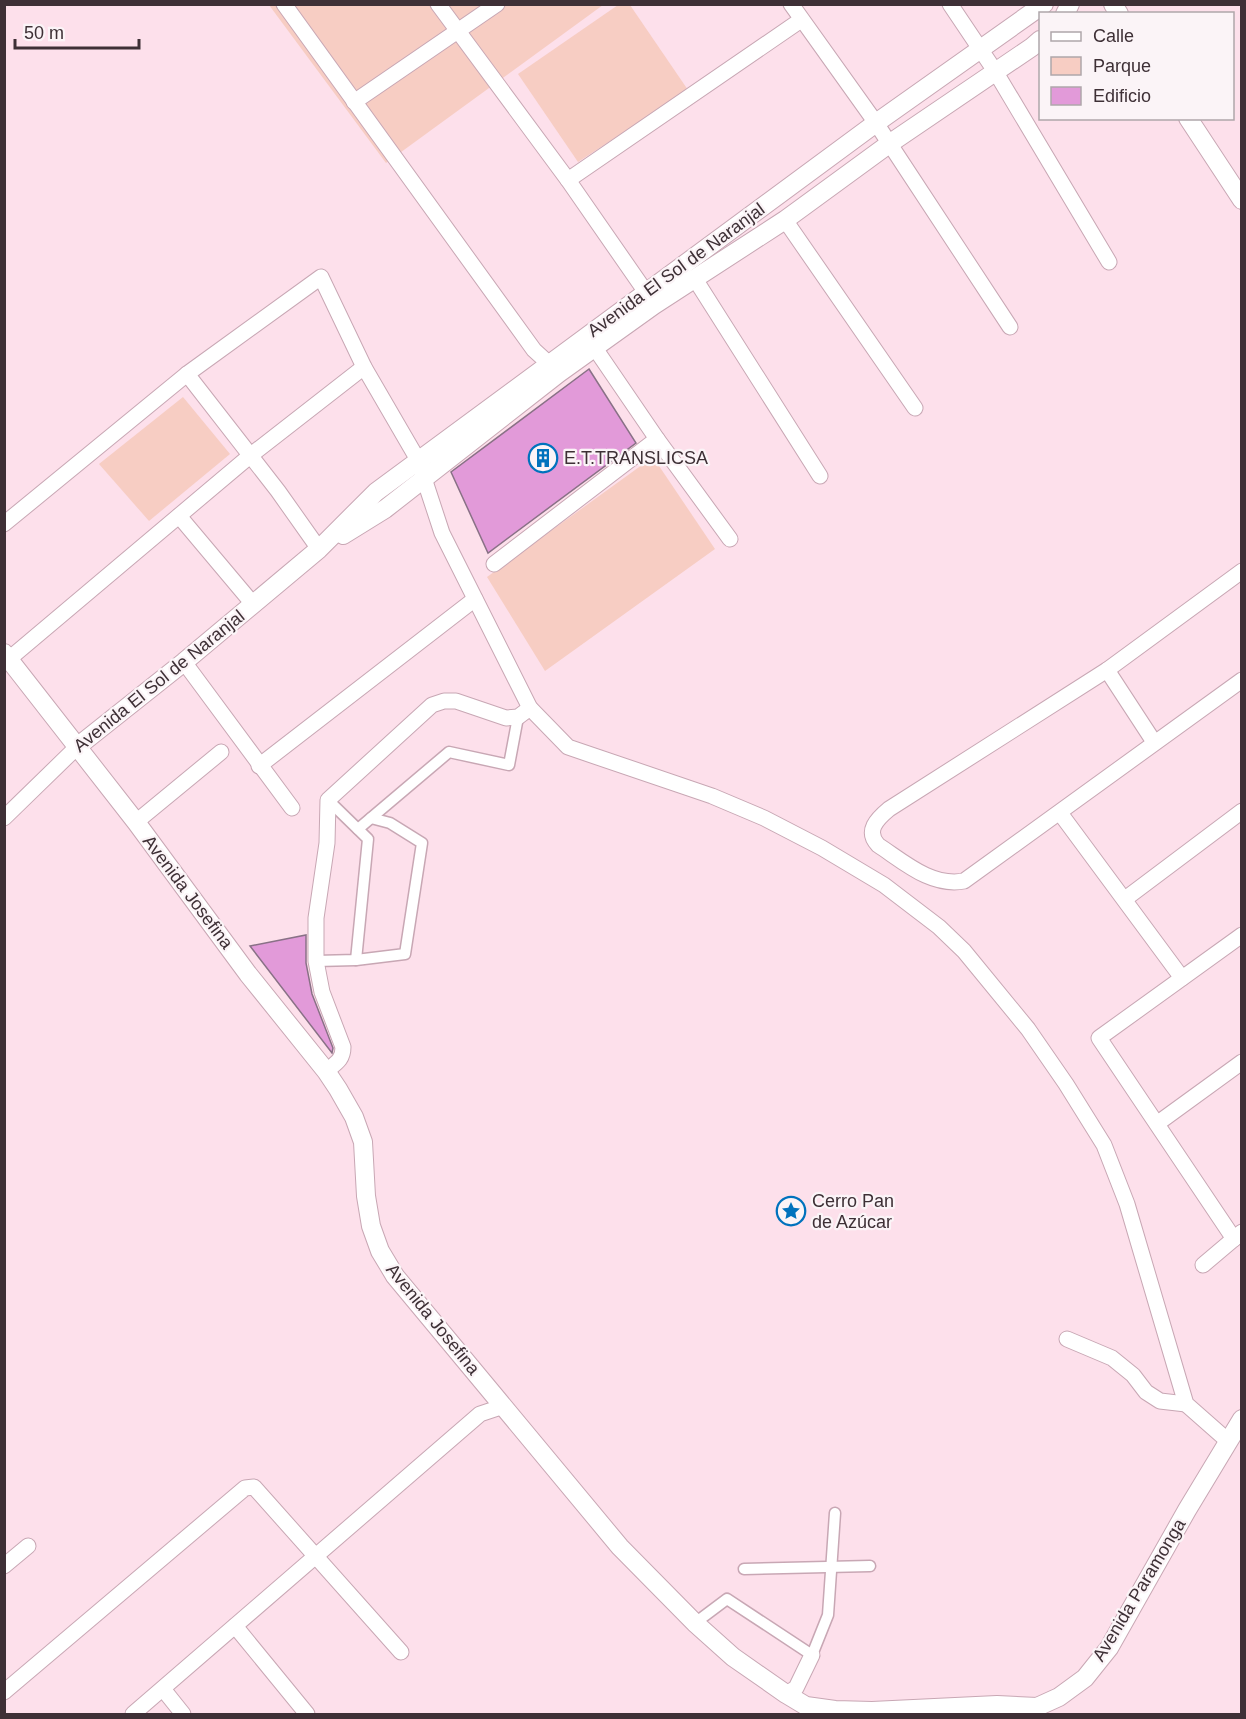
<svg xmlns="http://www.w3.org/2000/svg" width="1246" height="1719" font-family="Arial,sans-serif">
<style>
.green{fill:#f7cdc3}
.building{fill:#e29ad9;stroke:#897186;stroke-width:1.5}
.lines{fill:none;stroke-linecap:round;stroke-linejoin:round}
.pedestrian-casing{stroke:#c8a7b4;stroke-width:13}
.minor-casing{stroke:#c8a7b4;stroke-width:17}
.tertiary-casing{stroke:#c8a7b4;stroke-width:20}
.pedestrian{stroke:#fff;stroke-width:10}
.minor{stroke:#fff;stroke-width:15}
.tertiary{stroke:#fff;stroke-width:18}
.labels{text-anchor:middle;dominant-baseline:central;stroke-width:4.5;stroke-linejoin:round;paint-order:stroke}
.street-label{font-size:18px;fill:#3e3036;stroke:#fbf4f7}
.poi-label{font-size:18px;fill:#3e3036;stroke:#fbf4f7;text-anchor:start}
</style>
<rect width="100%" height="100%" fill="#fde0eb"/>
<!-- green -->
<g class="green">
<polygon points="269,5 603,5 386,163"/>
<polygon points="618,5 630,5 688,90 578,162 518,74"/>
<polygon points="183,397 230,454 149,521 99,464"/>
<polygon points="653,457 715,549 545,671 487,577"/>
</g>
<!-- building -->
<g class="building">
<polygon points="589,369 636,443 488,553 451,472"/>
<polygon points="306,935 306,963 312,994 333,1048 332,1053 250,946"/>
</g>
<g class="lines">
<!-- pedestrian casing -->
<g class="pedestrian-casing">
<g id="pedestrian">
<polyline points="328,800 368,839 356,960"/>
<polyline points="358,829 449,752 509,765 518,717"/>
<polyline points="316,961 356,960 405,954 422,843 390,823 371,818"/>
<polyline points="744,1569 870,1566"/>
<polyline points="695,1623 727,1599 812,1655 828,1615 835,1513"/>
</g>
</g>
<!-- minor casing -->
<g class="minor-casing">
<g id="minor">
<polyline points="284,4 534,350 557,371"/>
<polyline points="438,4 568,180 652,301"/>
<polyline points="791,4 876,123 1010,327"/>
<polyline points="950,4 995,71 1109,262"/>
<polyline points="354,102 497,4"/>
<polyline points="568,180 801,20"/>
<polyline points="785,220 915,408"/>
<polyline points="695,279 820,476"/>
<polyline points="588,338 657,439 730,539"/>
<polyline points="187,374 278,491 319,549"/>
<polyline points="179,516 253,604"/>
<polyline points="4,524 187,374 321,277 364,367 418,460 442,533 530,708 568,747 712,796 764,818 822,848 884,885 939,927 964,951 1028,1029 1066,1084 1104,1145 1127,1204 1186,1404 1228,1441"/>
<polyline points="494,564 657,439"/>
<path d="M 1242,571 L 1107,670 L 889,809 C 877,819 865,831 878,845 C 904,862 931,887 964,881 L 1242,680"/>
<polyline points="9,659 251,455 364,367"/>
<polyline points="184,662 292,808"/>
<polyline points="1107,670 1154,742"/>
<polyline points="259,766 475,599"/>
<polyline points="1060,813 1182,978"/>
<polyline points="4,818 77,747"/>
<polyline points="136,822 221,752"/>
<polyline points="1125,899 1242,811"/>
<path d="M 326,1071 C 336,1063 343,1060 343,1047 L 322,992 L 316,961 L 316,918 L 327,843 L 328,800 L 432,705 L 444,701 L 456,701 L 506,718 L 518,717 L 530,708"/>
<polyline points="1158,1123 1242,1062"/>
<polyline points="1234,1239 1099,1038 1242,935"/>
<polyline points="1203,1265 1242,1232"/>
<polyline points="1067,1339 1112,1358 1133,1375 1146,1392 1160,1401 1186,1404"/>
<polyline points="4,1566 28,1546"/>
<polyline points="235,1626 307,1714"/>
<polyline points="163,1689 183,1714"/>
<polyline points="4,1692 245,1488 254,1487 401,1652"/>
<polyline points="786,1694 796,1688 812,1655"/>
<polyline points="133,1714 480,1414 504,1406"/>
</g>
</g>
<!-- tertiary casing -->
<g class="tertiary-casing">
<g id="tertiary">
<polyline points="1113,4 1119,14"/>
<polyline points="1065,14 1070,4"/>
<polyline points="1188,118 1242,200"/>
<polyline points="343,535 385,509 559,373 654,305 785,220 889,144 1032,47 1040,40"/>
<polyline points="4,653 136,822 248,974 326,1071 338,1089 354,1117 363,1142 366,1196 371,1226 380,1251 395,1276 620,1547 695,1623 733,1657 786,1694 806,1706 835,1710 872,1711 997,1705 1037,1707 1059,1697 1085,1678 1109,1648 1187,1510 1242,1419"/>
<polyline points="77,747 184,662 319,549 376,492 876,123 1044,4"/>
</g>
</g>
<!-- pedestrian -->
<use href="#pedestrian" class="pedestrian"/>
<!-- minor -->
<use href="#minor" class="minor"/>
<!-- tertiary -->
<use href="#tertiary" class="tertiary"/>
</g>
<!-- icons -->
<defs>
<g id="building-ring" transform="scale(1.5)"><circle r="9.5" fill="#fbf4f7" stroke="#0072bd" stroke-width="1.5"/><path d="M-4-6H4V6H1V3H-1V6H-4ZM-2.5-4.3h1.7v1.8h-1.7ZM.8-4.3h1.7v1.8H.8ZM-2.5-1h1.7V.8h-1.7ZM.8-1h1.7V.8H.8Z" fill="#0072bd"/></g>
<g id="sight-ring" transform="scale(1.5)"><circle r="9.5" fill="#fbf4f7" stroke="#0072bd" stroke-width="1.5"/><path d="M0-6L1.8-2.2L6-1.7L2.9 1.2L3.7 5.4L0 3.3L-3.7 5.4L-2.9 1.2L-6-1.7L-1.8-2.2Z" fill="#0072bd"/></g>
</defs>
<g fill-rule="evenodd">
<use href="#building-ring" x="543" y="458"/>
<use href="#sight-ring" x="791" y="1211"/>
</g>
<g class="labels">
<!-- street labels -->
<g class="street-label">
<text transform="translate(676 270) rotate(-36)">Avenida El Sol de Naranjal</text>
<text transform="translate(159 681) rotate(-39)">Avenida El Sol de Naranjal</text>
<text transform="translate(188 892) rotate(53)">Avenida Josefina</text>
<text transform="translate(433 1319) rotate(51)">Avenida Josefina</text>
<text transform="translate(1139 1590) rotate(-59)">Avenida Paramonga</text>
</g>
<!-- poi labels -->
<g class="poi-label">
<text x="564" y="458">E.T.TRANSLICSA</text>
<text x="812" y="1201">Cerro Pan<tspan x="812" dy="21">de Azúcar</tspan></text>
</g>
</g>
<!-- border -->
<rect width="1246" height="1719" fill="none" stroke="#3e3036" stroke-width="12"/>
<!-- legend -->
<rect x="1039" y="12" width="195" height="108" fill="#fbf4f7" stroke="#afa6aa" stroke-width="1.5"/>
<rect x="1051" y="32" width="30" height="9" fill="#ffffff" stroke="#afa6aa" stroke-width="1.5"/>
<text x="1093" y="42" font-size="18" fill="#3e3036">Calle</text>
<rect x="1051" y="57" width="30" height="18" fill="#f7cdc3" stroke="#afa6aa" stroke-width="1.5"/>
<text x="1093" y="72" font-size="18" fill="#3e3036">Parque</text>
<rect x="1051" y="87" width="30" height="18" fill="#e29ad9" stroke="#afa6aa" stroke-width="1.5"/>
<text x="1093" y="102" font-size="18" fill="#3e3036">Edificio</text>
<!-- scale -->
<path d="M15 39v9h124v-9" fill="none" stroke="#3e3036" stroke-width="3"/>
<text x="24" y="39" font-size="18" fill="#3e3036" stroke="#fbf4f7" stroke-width="4.5" paint-order="stroke">50 m</text>
</svg>
